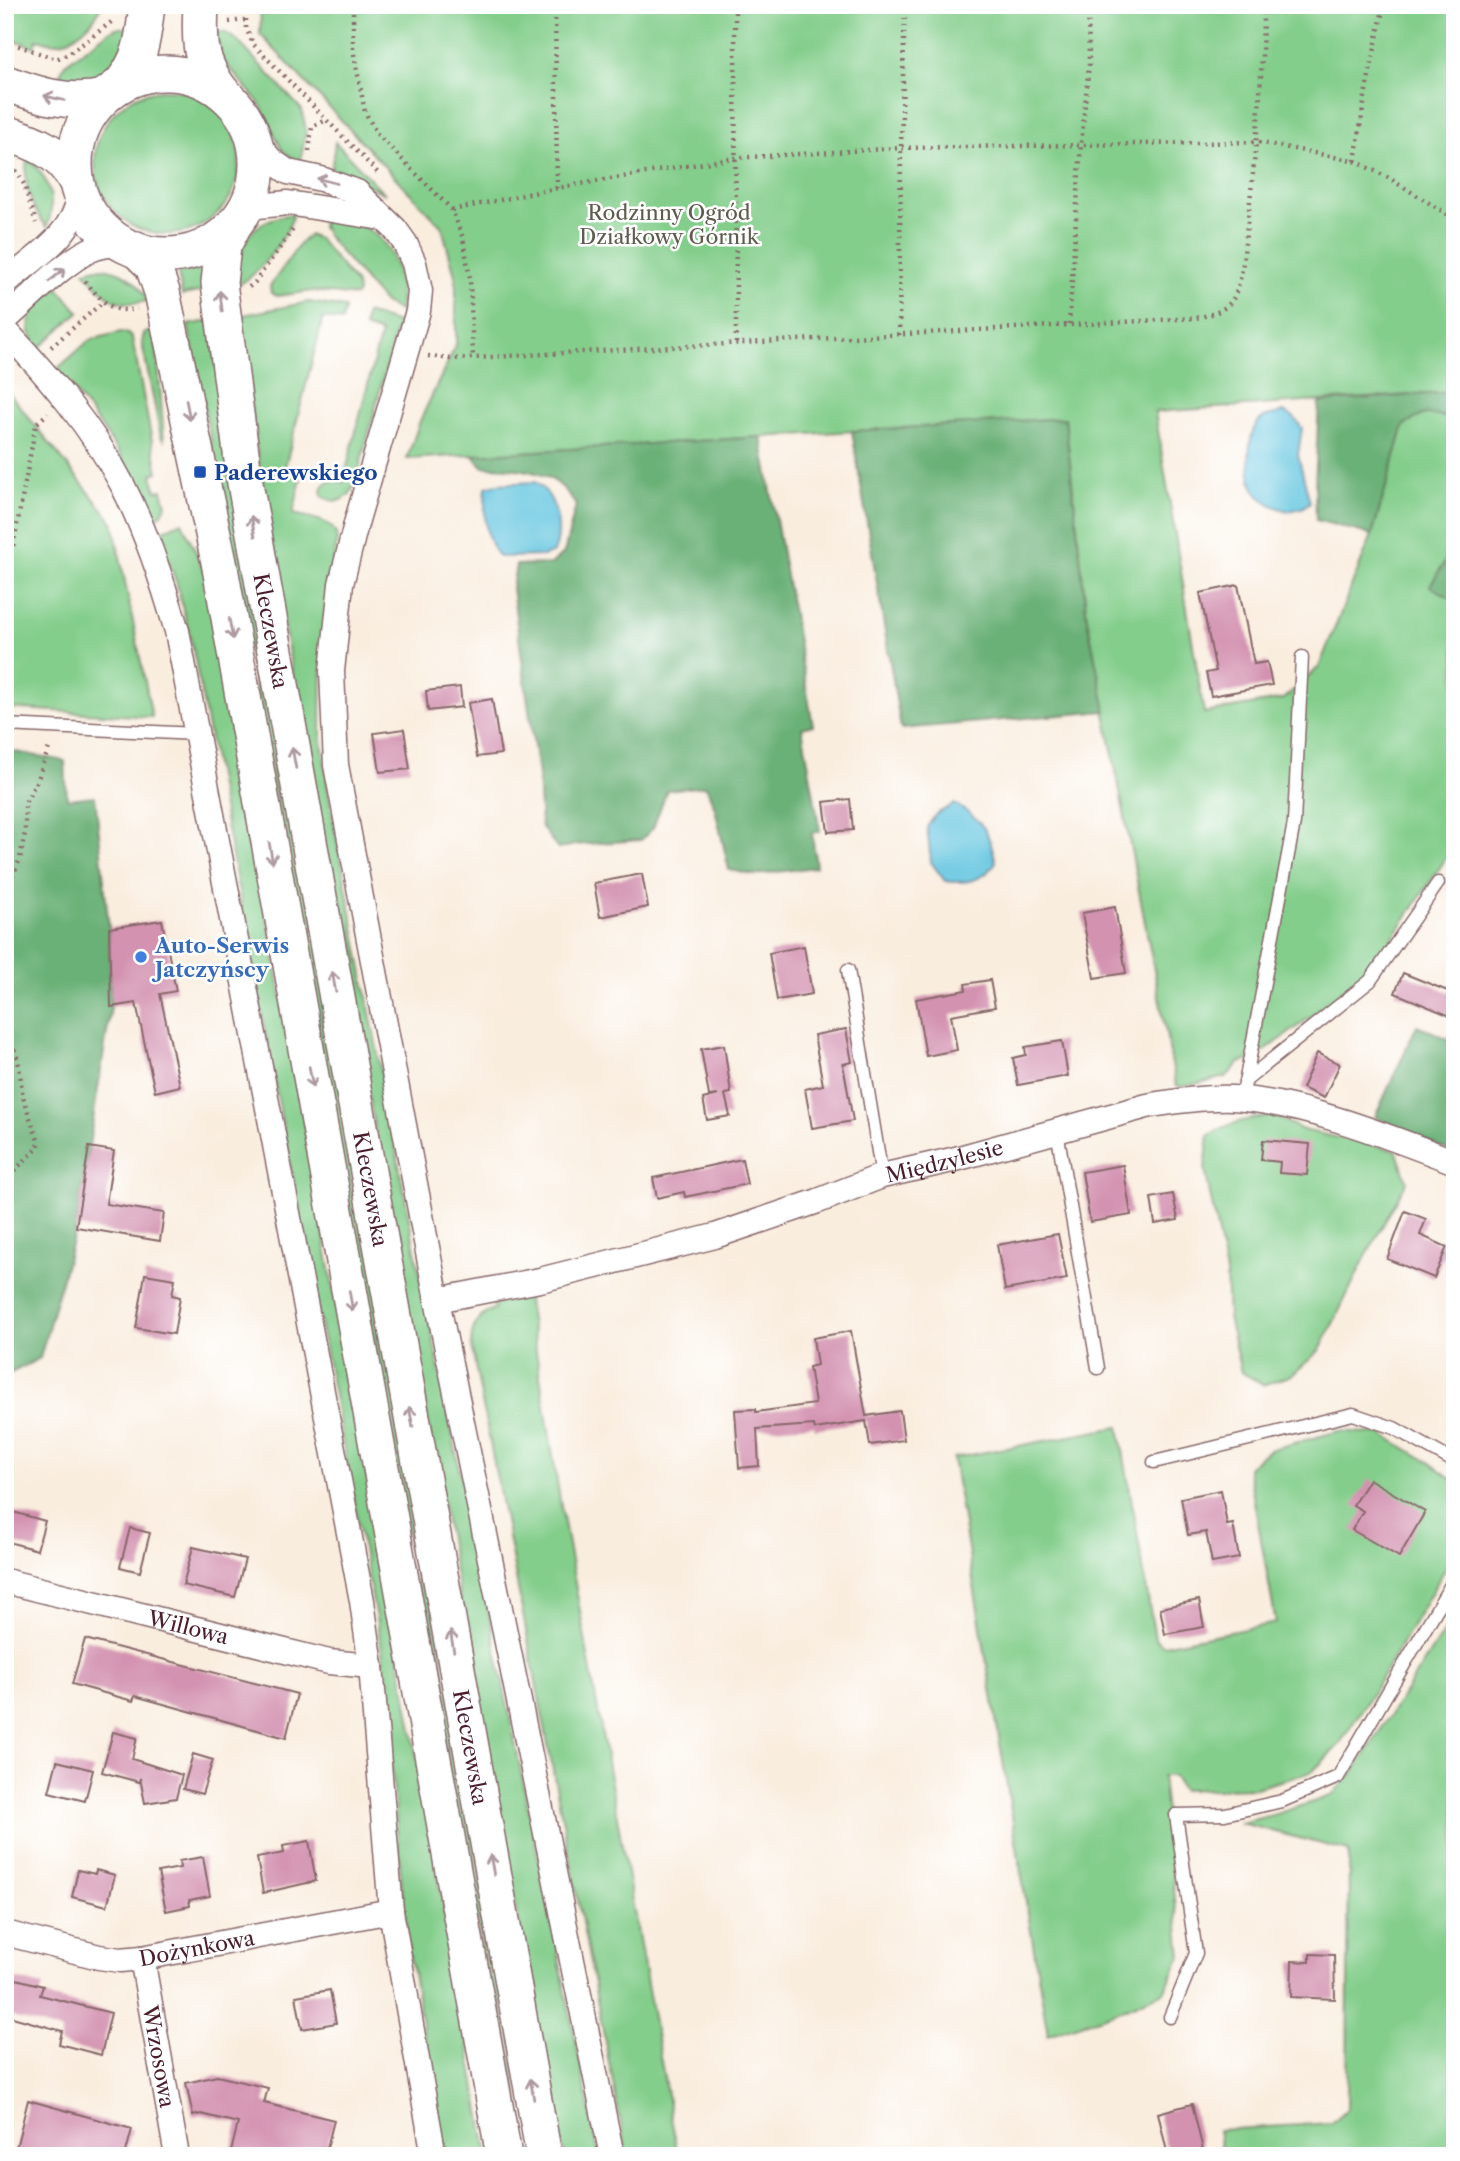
<svg xmlns="http://www.w3.org/2000/svg" width="1460" height="2161" font-family="'Libre Caslon Text',serif">
<style>
.green{fill:#83ce8b;stroke:#66765b;stroke-width:2}
.forest{fill:#6ab177;stroke:#5a6851;stroke-width:2}
.water{fill:#61c4df;stroke:#567285;stroke-width:2}
.building{fill:#d392b0}
.lines{fill:none;stroke-linecap:round;stroke-linejoin:round}
.service-casing{stroke:#87676a;stroke-width:15}
.minor-casing{stroke:#87676a;stroke-width:27}
.secondary-casing{stroke:#87676a;stroke-width:38}
.path{stroke:#87676a;stroke-width:4.5;stroke-dasharray:2 5;stroke-linecap:butt}
.service{stroke:#fff;stroke-width:12}
.minor{stroke:#fff;stroke-width:24}
.secondary{stroke:#fff;stroke-width:35}
.oneway{stroke:#ae9aa0}
.transit-dot{fill:#1a4fb4;stroke:#fff;stroke-width:2.5}
.shop-dot{fill:#3f7fe0;stroke:#fff;stroke-width:2.5}
.labels{text-anchor:middle;dominant-baseline:central;stroke-width:5;stroke-linejoin:round;paint-order:stroke}
.park-label{font-size:21px;fill:#5e5c4d;stroke:#fff}
.transit-label{font-size:21px;font-weight:bold;fill:#164399;stroke:#fff;text-anchor:start}
.street-label{font-size:21px;fill:#4a1f2b;stroke:#fff}
.shop-label{font-size:21px;font-weight:bold;fill:#366cbe;stroke:#fff;text-anchor:start}
</style>
<rect width="100%" height="100%" fill="#fff"/>
<filter id="ink" filterUnits="userSpaceOnUse"><feTurbulence type="fractalNoise" baseFrequency=".0143" numOctaves="2"/><feDisplacementMap in="SourceGraphic" scale="14" xChannelSelector="R" yChannelSelector="G"/><feConvolveMatrix kernelMatrix="1 2 1 2 8 2 1 2 1" color-interpolation-filters="sRGB"/></filter>
<filter id="wash" filterUnits="userSpaceOnUse"><feTurbulence type="fractalNoise" baseFrequency=".00686" numOctaves="4" result="noise"/><feDisplacementMap in="SourceGraphic" scale="28" xChannelSelector="R" yChannelSelector="G"/><feGaussianBlur stdDeviation="1.57" result="paint"/><feColorMatrix in="noise" values="0 0 0 0 0 0 0 0 0 0 0 0 0 0 0 0 0 1.4 0 .05"/><feComposite in="paint" operator="in"/></filter>
<g filter="url(#wash)">
<rect width="100%" height="100%" fill="#f9edde"/>
<!-- green -->
<g class="green">
<path d="M 5,5 L 101,5 C 97,21 72,43 54,43 C 49,43 43,40 37,39 L 34,47 L 5,37 Z"/>
<polygon points="261,5 1455,5 1455,392 1155,412 1204,713 1284,699 1319,667 1372,535 1404,425 1423,414 1455,418 1455,545 1431,586 1455,600 1455,845 1377,961 1316,1013 1254,1059 1239,1063 1226,1077 1181,1087 1176,1085 1087,619 1065,418 407,459 420,421 456,345 456,279 442,227 260,34"/>
<path d="M 116,28 L 130,28 C 122,69 97,84 57,81 L 64,65 L 104,35 Z"/>
<polygon points="216,32 224,32 237,40 302,110 306,131 300,164 282,150 260,104 225,63 221,56"/>
<circle cx="167" cy="162" r="72"/>
<polygon points="335,142 385,194 356,179 331,172"/>
<path d="M 28,158 C 49,178 57,199 47,227 C 32,210 21,181 28,158 Z"/>
<path d="M 293,214 C 290,234 254,282 234,286 L 233,282 C 242,242 247,220 293,214 Z"/>
<path d="M 323,218 C 335,221 349,222 361,226 C 395,240 403,279 400,311 L 384,303 L 328,237 L 322,227 Z"/>
<polygon points="310,235 319,239 356,284 358,292 356,296 312,291 277,296 271,293 270,286 302,241"/>
<path d="M 97,268 C 120,268 138,280 148,301 C 112,308 107,297 84,271 Z"/>
<polygon points="200,269 203,272 205,291 182,295 178,273"/>
<path d="M 57,287 L 79,312 L 39,348 C 30,337 26,327 32,312 Z"/>
<path d="M 309,302 L 345,308 L 342,321 L 323,318 L 285,467 L 297,472 L 301,478 L 293,514 C 309,518 334,519 337,538 L 322,647 L 321,731 L 328,791 L 417,1260 L 599,2156 L 566,2156 L 556,2130 L 274,571 L 238,316 Z"/>
<path d="M 366,313 L 398,323 L 355,484 C 349,500 337,506 322,496 L 321,489 L 328,481 L 343,482 L 381,333 L 364,327 Z"/>
<polygon points="209,321 529,2156 519,2156 216,467 188,325"/>
<polygon points="153,331 157,350 164,440 161,437 142,343 144,333"/>
<path d="M 121,332 L 128,334 L 132,338 L 158,472 L 152,474 L 156,491 L 162,490 L 166,505 L 162,514 L 155,518 L 150,516 C 133,465 90,411 57,369 L 90,340 Z"/>
<polygon points="5,388 113,522 152,717 5,708"/>
<polygon points="182,522 206,574 488,2156 446,2156 406,1935 382,1650 193,649 176,581 157,533"/>
<path d="M 1274,1116 L 1303,1130 L 1396,1150 L 1407,1181 L 1363,1262 L 1320,1350 L 1292,1375 L 1264,1385 L 1241,1372 L 1228,1317 L 1226,1273 L 1205,1169 L 1209,1135 C 1231,1122 1250,1118 1274,1116 Z"/>
<path d="M 527,1295 L 560,1500 L 678,2156 L 627,2156 L 472,1349 C 469,1329 477,1317 495,1308 L 491,1301 Z"/>
<polygon points="1119,1427 1155,1639 1163,1645 1276,1623 1248,1467 1269,1450 1339,1431 1381,1434 1429,1462 1455,1481 1455,1552 1378,1684 1339,1745 1312,1772 1255,1788 1182,1790 1174,1776 1162,1776 1181,1956 1164,1992 1116,2012 1048,2035 953,1458"/>
<polygon points="1455,1614 1455,2156 1222,2156 1218,2130 1332,2123 1347,2109 1349,1851 1241,1823 1276,1814 1331,1796 1355,1770"/>
</g>
<!-- forest -->
<g class="forest">
<polygon points="1455,392 1455,418 1424,414 1404,425 1372,535 1316,520 1315,485 1319,402"/>
<polygon points="1065,418 1087,619 1106,711 901,729 852,431"/>
<path d="M 761,437 L 813,725 L 802,728 L 820,831 L 812,833 L 816,867 L 754,875 L 729,870 L 715,808 L 706,786 L 667,790 L 653,828 L 641,840 L 574,845 L 558,849 L 541,826 L 538,775 L 512,588 L 516,565 L 551,564 L 564,553 L 576,505 C 571,499 567,492 562,487 C 544,469 507,467 484,467 L 472,455 Z"/>
<polygon points="1455,545 1455,600 1430,586"/>
<polygon points="5,750 65,761 67,799 95,796 109,928 111,1007 76,1227 40,1358 5,1376"/>
<polygon points="1417,1025 1455,1042 1455,1154 1375,1117"/>
</g>
<!-- water -->
<g class="water">
<path d="M 1284,412 L 1294,417 L 1302,428 L 1298,455 L 1310,502 L 1302,508 L 1289,511 C 1278,509 1262,501 1256,492 C 1246,478 1247,436 1258,422 C 1265,415 1275,414 1284,412 Z"/>
<path d="M 535,482 C 557,496 563,530 554,552 L 544,556 L 499,557 C 483,539 484,510 486,487 L 497,484 Z"/>
<path d="M 955,804 C 984,821 988,830 996,862 C 984,881 966,884 945,881 L 931,862 L 927,827 L 936,814 Z"/>
</g>
<g id="blocks">
<!-- building -->
<g class="building">
<polygon points="1238,585 1254,664 1267,662 1272,685 1211,696 1206,673 1216,671 1200,593"/>
<polygon points="460,687 462,707 428,711 426,691"/>
<polygon points="492,699 501,754 477,757 468,703"/>
<polygon points="404,729 410,769 380,772 374,733"/>
<polygon points="850,799 853,830 828,832 824,802"/>
<polygon points="642,874 648,907 600,917 594,883"/>
<polygon points="1115,907 1126,973 1094,978 1082,913"/>
<polygon points="162,920 176,991 160,994 180,1086 155,1092 136,1003 111,1007 109,928"/>
<polygon points="804,946 812,994 777,1000 769,953"/>
<polygon points="1403,973 1455,994 1455,1018 1395,993"/>
<polygon points="990,980 995,1007 951,1015 957,1050 926,1056 916,999 966,990 965,984"/>
<polygon points="846,1029 852,1062 843,1064 853,1121 812,1128 805,1089 823,1085 814,1035"/>
<polygon points="1062,1041 1068,1076 1018,1085 1013,1058 1026,1055 1025,1047"/>
<polygon points="724,1045 731,1093 725,1094 730,1116 707,1120 703,1099 718,1095 709,1096 701,1049"/>
<polygon points="1317,1053 1340,1064 1324,1098 1302,1088"/>
<polygon points="1263,1140 1310,1144 1307,1175 1279,1173 1280,1162 1261,1160"/>
<polygon points="89,1147 114,1151 106,1204 164,1213 160,1241 76,1227"/>
<polygon points="742,1159 747,1184 685,1197 684,1192 657,1198 653,1178"/>
<polygon points="1123,1165 1131,1215 1090,1222 1082,1172"/>
<polygon points="1173,1194 1178,1220 1155,1224 1151,1198"/>
<polygon points="1405,1211 1426,1219 1420,1235 1447,1247 1434,1278 1387,1259"/>
<polygon points="1058,1234 1067,1279 1005,1290 997,1245"/>
<polygon points="145,1274 175,1279 172,1295 180,1297 174,1334 136,1328"/>
<polygon points="851,1331 866,1416 900,1411 904,1440 870,1445 866,1421 815,1429 814,1425 757,1429 759,1466 739,1468 735,1410 756,1409 756,1412 815,1404 809,1367 817,1365 813,1338"/>
<polygon points="1369,1479 1425,1512 1399,1557 1352,1530 1363,1511 1353,1505"/>
<polygon points="1221,1490 1227,1525 1233,1524 1239,1558 1212,1563 1206,1532 1188,1535 1181,1498"/>
<polygon points="13,1512 45,1521 37,1550 5,1541"/>
<polygon points="130,1528 150,1533 140,1572 120,1567"/>
<polygon points="193,1547 245,1559 235,1597 183,1585"/>
<polygon points="1199,1600 1204,1627 1165,1634 1160,1608"/>
<polygon points="85,1639 297,1694 286,1738 135,1696 133,1701 72,1684"/>
<polygon points="113,1732 137,1738 132,1759 182,1775 176,1798 145,1803 140,1778 139,1782 102,1772"/>
<polygon points="193,1754 213,1760 202,1794 183,1789"/>
<polygon points="57,1761 93,1770 85,1801 49,1792"/>
<polygon points="309,1841 316,1881 263,1893 257,1858 284,1853 283,1846"/>
<polygon points="203,1857 210,1896 189,1900 190,1906 166,1911 158,1872 180,1868 179,1861"/>
<polygon points="78,1870 95,1874 96,1870 115,1875 107,1906 72,1897"/>
<polygon points="1310,1954 1334,1955 1335,1999 1291,1997 1292,1961 1310,1962"/>
<polygon points="5,1976 43,1986 40,1995 111,2013 101,2055 59,2044 62,2031 5,2015"/>
<polygon points="330,1990 336,2023 302,2029 296,1996"/>
<polygon points="217,2076 268,2088 264,2103 334,2120 325,2156 230,2156 238,2123 201,2114 193,2116 186,2083"/>
<polygon points="28,2100 132,2129 125,2156 14,2156"/>
<polygon points="1192,2104 1203,2150 1180,2156 1168,2156 1158,2113"/>
</g>
</g>
</g>
<g filter="url(#ink)">
<use href="#blocks" fill-opacity="0" stroke="#87676a" stroke-width="2"/>
<g class="lines">
<!-- service casing -->
<g class="service-casing">
<g id="service">
<polyline points="5,725 197,734"/>
<polyline points="848,970 882,1176"/>
<polyline points="1245,1081 1370,981 1438,883"/>
<polyline points="1242,1099 1294,823 1302,657"/>
<polyline points="1057,1131 1098,1368"/>
<polyline points="1154,1462 1353,1414 1394,1428 1455,1462"/>
<polyline points="1170,2017 1196,1953 1176,1815 1225,1814 1282,1801 1338,1777 1455,1578"/>
</g>
</g>
<!-- minor casing -->
<g class="minor-casing">
<g id="minor">
<polyline points="253,138 271,160 288,172 321,179 357,192 395,229 405,243 414,263 420,291 418,311 357,520 341,584 332,671 336,765 437,1300 612,2156"/>
<polyline points="240,215 258,206 288,203 382,218"/>
<path d="M 5,283 C 34,258 74,235 80,195"/>
<path d="M 5,320 C 32,297 59,266 90,250 C 101,245 112,244 123,244"/>
<path d="M 5,330 C 49,377 92,427 122,484 C 146,531 162,580 177,631 L 362,1601 L 371,1666 L 391,1911 L 434,2156"/>
<path id="s1" d="M 437,1300 L 540,1280 L 715,1236 L 818,1201 L 882,1176 L 952,1160 L 1147,1106 C 1176,1101 1204,1097 1233,1098 C 1302,1102 1390,1137 1455,1162"/>
<path id="s2" d="M 5,1581 L 329,1662 L 371,1666"/>
<path id="s3" d="M 5,1933 L 99,1957 L 120,1960 L 142,1958 L 391,1911"/>
<path id="s4" d="M 142,1958 L 177,2156"/>
</g>
</g>
<!-- secondary casing -->
<g class="secondary-casing">
<g id="secondary">
<path d="M 201,5 C 199,42 199,62 222,92"/>
<circle cx="166" cy="164" r="91"/>
<path d="M 5,83 C 39,95 68,105 104,97"/>
<path d="M 120,85 C 142,59 143,38 147,5"/>
<path d="M 5,133 C 35,142 61,152 76,181"/>
<path id="s5" d="M 235,223 L 223,246 L 219,283 L 245,483 L 544,2156"/>
<polyline points="136,249 153,266 162,292 219,562 504,2156"/>
</g>
</g>
<!-- path -->
<g class="path">
<polyline points="246,5 246,28 253,44 379,174"/>
<polyline points="353,5 353,49 365,112 377,134 452,210 463,238 470,279 473,358"/>
<polyline points="555,5 557,188"/>
<polyline points="735,5 736,343"/>
<polyline points="229,22 245,20"/>
<polyline points="5,41 56,59 69,54 114,20"/>
<polyline points="309,151 312,127 326,120"/>
<polyline points="1355,161 1366,90 1384,5"/>
<polyline points="16,170 24,184 36,223"/>
<polyline points="452,210 557,188 734,158 901,148 1258,142 1355,161 1387,177 1455,219"/>
<path d="M 85,281 C 102,300 109,314 137,309"/>
<polyline points="249,287 255,282 294,228"/>
<polyline points="1069,324 1081,144 1089,64 1088,5"/>
<polyline points="899,335 901,148 905,5"/>
<polyline points="51,347 103,302"/>
<path d="M 428,356 L 450,359 L 473,358 L 1195,318 C 1211,315 1228,311 1235,295 C 1244,274 1244,247 1247,226 C 1256,152 1263,79 1263,5"/>
<polyline points="5,557 13,547 36,424 48,413"/>
<polyline points="5,925 13,875 20,859 25,833 25,803 38,779 50,745"/>
<path d="M 5,1039 C 22,1051 19,1077 23,1096 C 27,1112 34,1128 39,1143 L 38,1148 L 18,1167 L 5,1187"/>
</g>
<!-- service -->
<use href="#service" class="service"/>
<!-- minor -->
<use href="#minor" class="minor"/>
<!-- secondary -->
<use href="#secondary" class="secondary"/>
</g>
<!-- one-way arrows -->
<defs><path id="oneway-shaft" d="M-6 0H5M1.5-3L5.5 0L1.5 3" fill="none" stroke-width="1.6" stroke-linecap="round" stroke-linejoin="round" transform="scale(1.75)"/></defs>
<g class="oneway">
<use href="#oneway-shaft" transform="translate(54 98) rotate(-167)"/>
<use href="#oneway-shaft" transform="translate(327 181) rotate(-165)"/>
<use href="#oneway-shaft" transform="translate(57 275) rotate(-40)"/>
<use href="#oneway-shaft" transform="translate(221 301) rotate(-97)"/>
<use href="#oneway-shaft" transform="translate(188 410) rotate(79)"/>
<use href="#oneway-shaft" transform="translate(253 526) rotate(-100)"/>
<use href="#oneway-shaft" transform="translate(231 629) rotate(80)"/>
<use href="#oneway-shaft" transform="translate(294 758) rotate(-100)"/>
<use href="#oneway-shaft" transform="translate(271 853) rotate(80)"/>
<use href="#oneway-shaft" transform="translate(334 982) rotate(-100)"/>
<use href="#oneway-shaft" transform="translate(311 1077) rotate(80)"/>
<use href="#oneway-shaft" transform="translate(351 1301) rotate(80)"/>
<use href="#oneway-shaft" transform="translate(411 1417) rotate(-100)"/>
<use href="#oneway-shaft" transform="translate(452 1641) rotate(-100)"/>
<use href="#oneway-shaft" transform="translate(492 1865) rotate(-100)"/>
<use href="#oneway-shaft" transform="translate(532 2089) rotate(-100)"/>
</g>
</g>
<!-- markers -->
<rect class="transit-dot" x="193" y="465" width="14" height="14" rx="3.5"/>
<circle class="shop-dot" cx="141" cy="957" r="7"/>
<g class="labels">
<!-- park labels -->
<g class="park-label">
<text x="669" y="212">Rodzinny Ogród<tspan x="669" dy="24">Działkowy Górnik</tspan></text>
</g>
<!-- transit labels -->
<g class="transit-label">
<text x="214" y="472">Paderewskiego</text>
</g>
<!-- street labels -->
<g class="street-label">
<text stroke="none"><textPath href="#s5" startOffset="415">Kleczewska</textPath></text>
<text stroke="none"><textPath href="#s1" startOffset="527">Międzylesie</textPath></text>
<text stroke="none"><textPath href="#s5" startOffset="982">Kleczewska</textPath></text>
<text stroke="none"><textPath href="#s2" startOffset="189">Willowa</textPath></text>
<text stroke="none"><textPath href="#s5" startOffset="1549">Kleczewska</textPath></text>
<text stroke="none"><textPath href="#s3" startOffset="196">Dożynkowa</textPath></text>
<text stroke="none"><textPath href="#s4" startOffset="100">Wrzosowa</textPath></text>
</g>
<!-- shop labels -->
<g class="shop-label">
<text x="155" y="945">Auto-Serwis<tspan x="155" dy="24">Jatczyńscy</tspan></text>
</g>
</g>
<!-- margin -->
<rect width="1460" height="2161" fill="none" stroke="#fff" stroke-width="28"/>
</svg>
